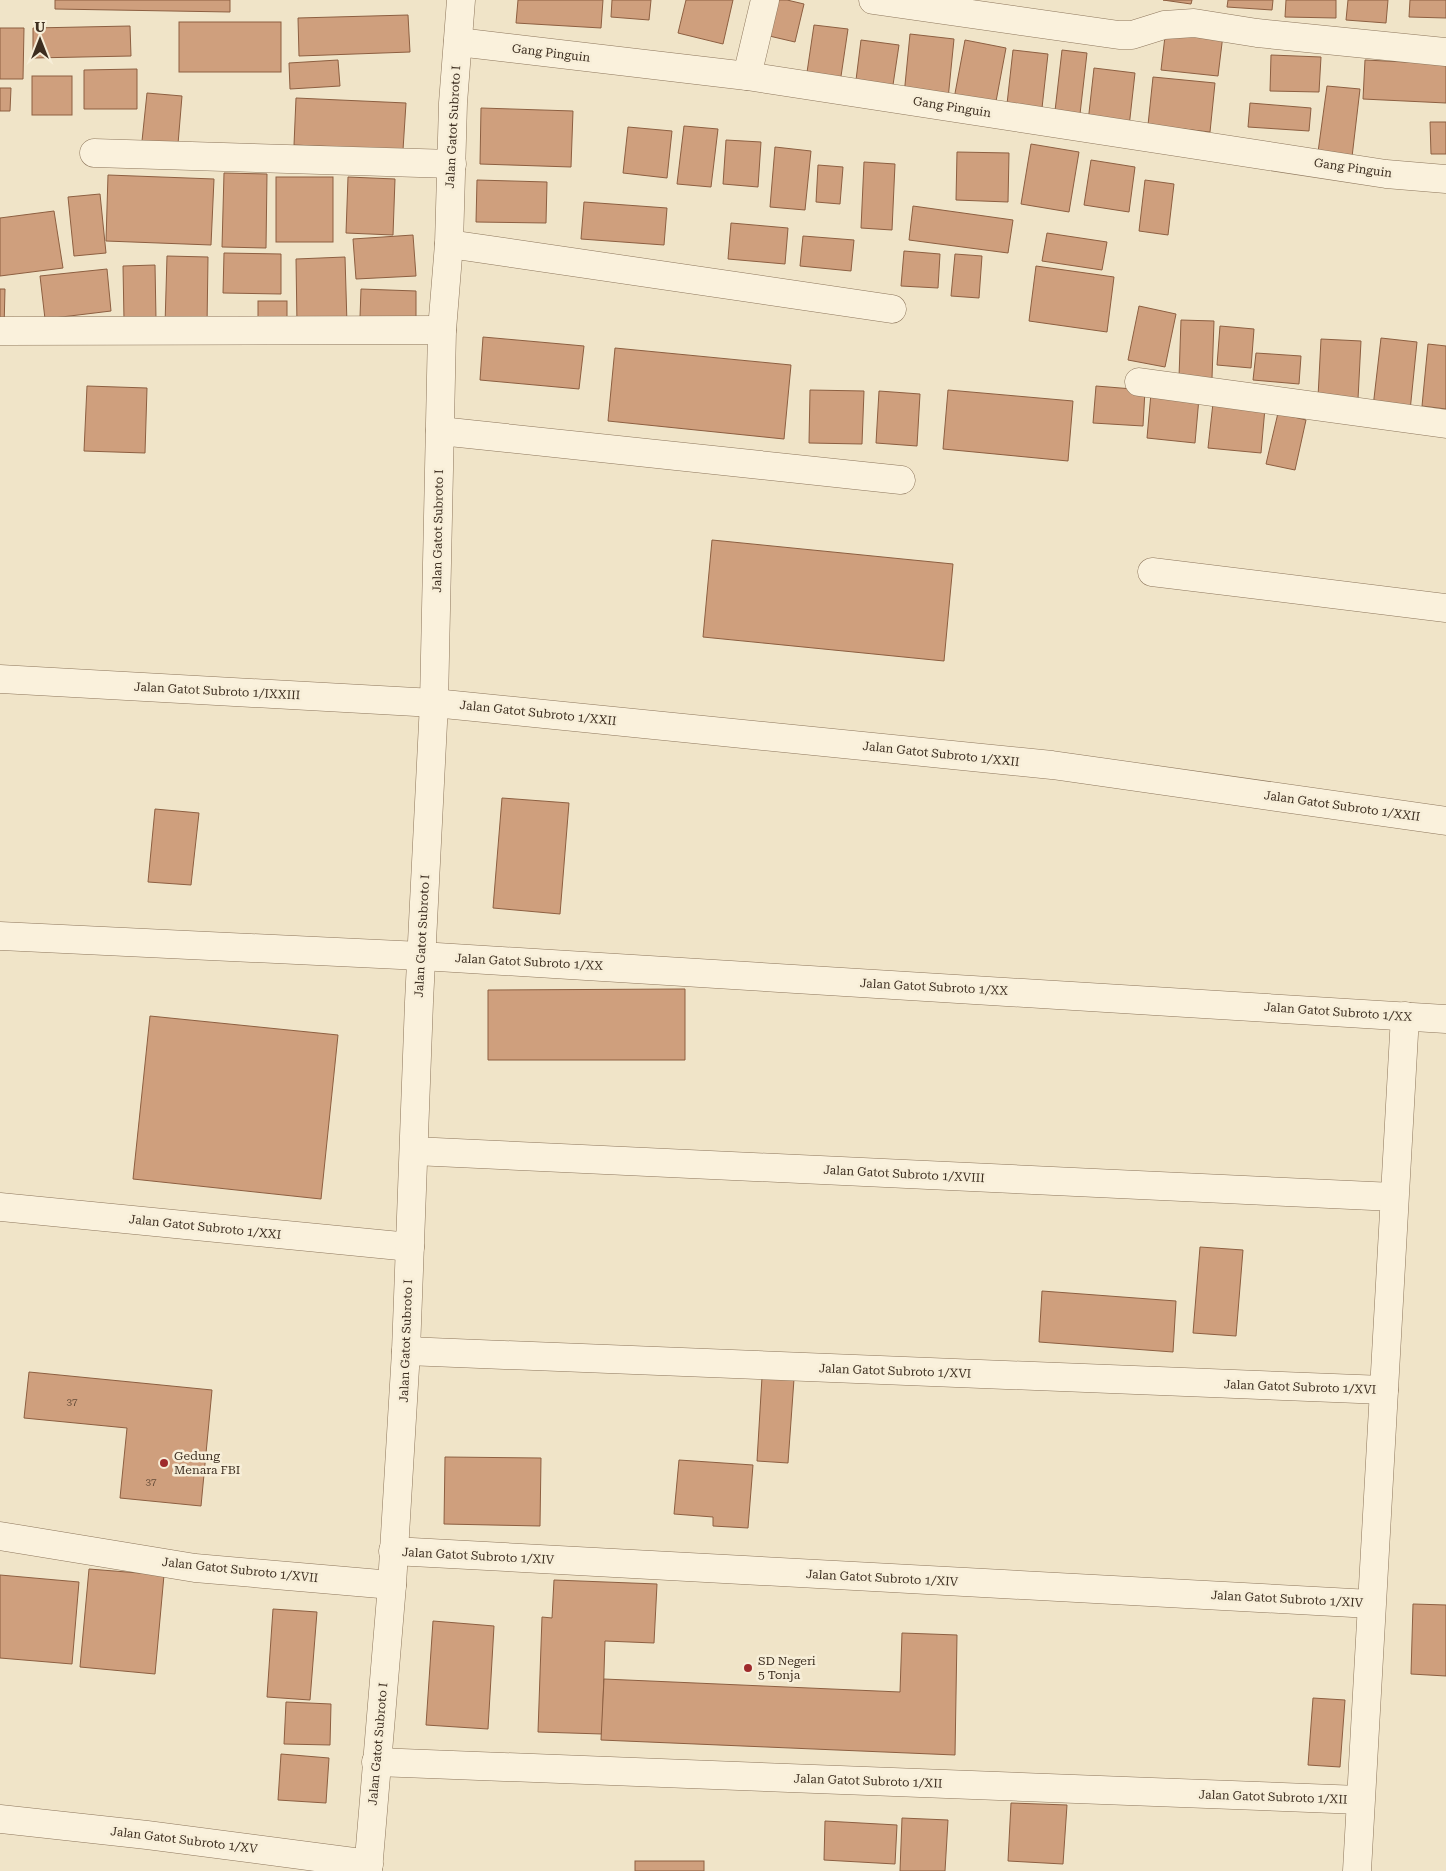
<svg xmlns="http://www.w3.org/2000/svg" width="1446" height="1871" font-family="'Roboto Serif',serif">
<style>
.building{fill:#cf9f7d;stroke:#8d5f41}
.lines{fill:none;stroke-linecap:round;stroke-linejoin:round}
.minor-casing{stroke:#8d765c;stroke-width:29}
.minor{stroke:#faf1dc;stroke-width:28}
.poi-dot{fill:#9e2a2b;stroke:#f7eed8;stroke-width:2}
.labels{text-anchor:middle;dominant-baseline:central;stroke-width:5;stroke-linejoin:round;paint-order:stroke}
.number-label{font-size:10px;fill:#624a37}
.street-label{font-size:12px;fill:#3d2e20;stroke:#f7eed8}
.poi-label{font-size:12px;fill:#3d2e20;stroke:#f7eed8;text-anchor:start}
</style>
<rect width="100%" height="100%" fill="#f0e4c8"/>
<!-- building -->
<g class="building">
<polygon points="55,0 230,0 230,12 55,9"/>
<polygon points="518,0 603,0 601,28 516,23"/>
<polygon points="612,0 651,0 649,20 611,17"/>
<polygon points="686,0 733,0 723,44 678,33"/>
<polygon points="773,0 787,0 804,4 795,42 765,35"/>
<polygon points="1163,0 1192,0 1191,4"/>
<polygon points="1228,0 1273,0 1272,10 1227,7"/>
<polygon points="1286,0 1336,0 1336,18 1285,17"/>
<polygon points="1348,0 1388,0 1386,23 1346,20"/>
<polygon points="1410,0 1446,0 1446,18 1409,17"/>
<polygon points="408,15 410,52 299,56 298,18"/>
<rect x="179" y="22" width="102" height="50"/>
<polygon points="814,25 848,29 840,83 806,79"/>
<polygon points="130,26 131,56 33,58 33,28"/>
<polygon points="0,28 24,28 23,79 0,79"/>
<polygon points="1166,28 1223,35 1218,76 1161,70"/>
<polygon points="910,34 954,39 948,99 904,95"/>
<polygon points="861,40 899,45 893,85 856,80"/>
<polygon points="965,40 1006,48 994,112 953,104"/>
<polygon points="1013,50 1048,54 1041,117 1006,113"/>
<polygon points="1062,50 1087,53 1080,114 1055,111"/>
<polygon points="1271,55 1321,57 1319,92 1270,91"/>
<polygon points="338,60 340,86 290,89 289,63"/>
<polygon points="1365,60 1446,64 1446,103 1363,99"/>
<polygon points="1094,68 1135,73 1129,127 1088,122"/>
<polygon points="137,69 137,109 84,109 84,70"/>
<rect x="32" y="76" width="40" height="39"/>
<polygon points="1153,77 1215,83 1210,132 1148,125"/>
<polygon points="1327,86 1360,89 1352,157 1318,152"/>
<polygon points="0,88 11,88 10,111 0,111"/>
<polygon points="147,93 182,96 178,144 142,141"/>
<polygon points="296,98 406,103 403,150 294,145"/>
<polygon points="1250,103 1311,108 1309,131 1248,127"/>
<polygon points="481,108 573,111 571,167 480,164"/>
<polygon points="1430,122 1446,122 1446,154 1431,154"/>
<polygon points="684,126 718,129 711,187 677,184"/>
<polygon points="628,127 672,131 667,178 623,173"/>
<polygon points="726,140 761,142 758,187 723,184"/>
<polygon points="1031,144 1079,152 1069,212 1021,204"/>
<polygon points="775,147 811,151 805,210 770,207"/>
<polygon points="957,152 1009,153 1008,202 956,200"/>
<polygon points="1091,160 1135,167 1129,212 1084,205"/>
<polygon points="864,162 895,164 892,230 861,228"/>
<polygon points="818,165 843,167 840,204 816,202"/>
<polygon points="224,173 267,174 266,248 222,247"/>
<polygon points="108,175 214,179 211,245 106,241"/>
<rect x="276" y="177" width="57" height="65"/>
<polygon points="348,177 395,179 393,235 346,233"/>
<polygon points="477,180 547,182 546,223 476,222"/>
<polygon points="1145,180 1174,184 1168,235 1139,231"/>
<polygon points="100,194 106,253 74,256 68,197"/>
<polygon points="584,202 667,208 664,245 581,239"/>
<polygon points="913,206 1013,220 1008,253 909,240"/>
<polygon points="54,211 63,268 0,276 0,218"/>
<polygon points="731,223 788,228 785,264 728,259"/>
<polygon points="1047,233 1107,242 1102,270 1042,261"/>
<polygon points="413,235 416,276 356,279 353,239"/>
<polygon points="803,236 854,240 851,271 800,266"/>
<polygon points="904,251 940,254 938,288 901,286"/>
<polygon points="224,253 281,254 281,294 223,293"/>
<polygon points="955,254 982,256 979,298 951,296"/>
<polygon points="167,256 208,257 207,326 165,325"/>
<polygon points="345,257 347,324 297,325 296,259"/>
<polygon points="155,265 156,319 124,320 123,266"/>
<polygon points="1036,266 1114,277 1107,332 1029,321"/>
<polygon points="107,269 111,311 45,319 40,276"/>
<polygon points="0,289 5,289 4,329 0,329"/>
<polygon points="361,289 416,291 416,318 360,317"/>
<rect x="258" y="301" width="29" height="20"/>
<polygon points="1139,306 1176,314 1165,367 1128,360"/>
<polygon points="1181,320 1214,321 1212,378 1179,377"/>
<polygon points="1220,326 1254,329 1251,368 1217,365"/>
<polygon points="483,337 584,346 579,389 480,380"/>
<polygon points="1381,338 1417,342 1410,411 1373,407"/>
<polygon points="1321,339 1361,341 1358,399 1318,397"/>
<polygon points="1428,344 1446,346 1446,409 1422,406"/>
<polygon points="615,348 791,365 784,439 608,421"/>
<polygon points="1256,353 1301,356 1299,384 1253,380"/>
<polygon points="87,386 147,388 145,453 84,451"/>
<polygon points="1096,386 1145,390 1143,426 1093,423"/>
<polygon points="810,390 864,391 862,444 809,443"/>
<polygon points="948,390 1073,401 1068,461 943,449"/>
<polygon points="879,391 920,394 917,446 876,443"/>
<polygon points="1151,393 1199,398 1195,443 1147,438"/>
<polygon points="1213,403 1265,408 1261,453 1208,448"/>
<polygon points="1278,413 1306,420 1295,470 1266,464"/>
<polygon points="712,540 953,564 944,661 703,637"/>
<polygon points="502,798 569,803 560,914 493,908"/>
<polygon points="155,809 199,813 191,885 148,882"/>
<polygon points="685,989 685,1060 488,1060 488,990"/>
<polygon points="150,1016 338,1035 321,1199 133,1179"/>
<polygon points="1200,1247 1243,1250 1236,1336 1193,1333"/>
<polygon points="1042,1291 1176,1301 1173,1352 1039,1342"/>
<polygon points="29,1372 212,1390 201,1506 120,1498 127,1428 24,1418"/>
<polygon points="762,1377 794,1379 788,1463 757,1461"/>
<polygon points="445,1457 541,1458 540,1526 444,1524"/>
<polygon points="679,1460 753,1465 748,1528 713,1526 713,1517 674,1514"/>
<polygon points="89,1569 164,1575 155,1674 80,1667"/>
<polygon points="0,1575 79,1582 72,1664 0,1658"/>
<polygon points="554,1580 657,1584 654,1643 605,1641 602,1734 538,1732 542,1617 552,1618"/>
<polygon points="1413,1604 1446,1605 1446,1676 1411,1674"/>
<polygon points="273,1609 317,1612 310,1700 267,1697"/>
<polygon points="433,1621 494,1626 488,1729 426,1725"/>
<polygon points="902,1633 957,1635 955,1755 601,1740 604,1679 900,1692"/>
<polygon points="1313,1698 1345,1700 1340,1767 1308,1765"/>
<polygon points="286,1702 331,1704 330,1745 284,1744"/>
<polygon points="281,1754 329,1758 326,1803 278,1800"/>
<polygon points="1011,1803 1067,1805 1063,1864 1008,1861"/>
<polygon points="902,1818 948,1820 945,1871 900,1871"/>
<polygon points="825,1821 897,1825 895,1864 824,1860"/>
<rect x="635" y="1861" width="69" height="10"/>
</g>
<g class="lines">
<!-- minor casing -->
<g class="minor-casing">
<g id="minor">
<polyline points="873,0 1119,35 1132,35 1164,25 1194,23 1257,33 1446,52"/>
<polyline points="458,42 747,76 1386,174 1446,179"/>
<polyline points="747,76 765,0"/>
<polyline points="94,153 452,164"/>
<polyline points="449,244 892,309"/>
<polyline points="0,331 442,330"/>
<polyline points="1139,382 1446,424"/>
<polyline points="440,431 901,480"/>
<polyline points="1152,572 1446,608"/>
<polyline points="0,679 434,703 1052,765 1446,821"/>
<polyline points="0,936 421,956 1446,1019"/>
<polyline points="414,1151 1394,1197"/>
<polyline points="0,1207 410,1247"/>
<polyline points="406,1351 1384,1390"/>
<polyline points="0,1536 195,1568 392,1585"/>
<polyline points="393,1551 1371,1604"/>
<polyline points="376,1762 1360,1800"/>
<polyline points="0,1819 147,1835 369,1864"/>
<polyline points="368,1871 392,1585 406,1351 419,1002 434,703 442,330 449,244 453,103 461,0"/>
<polyline points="1357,1871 1405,1016"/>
</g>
</g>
<!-- minor -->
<use href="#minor" class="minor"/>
</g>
<!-- markers -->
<g class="poi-dot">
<circle cx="164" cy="1463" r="5"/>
<circle cx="748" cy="1668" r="5"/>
</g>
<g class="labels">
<!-- number labels -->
<g class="number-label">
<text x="72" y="1401">37</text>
<text x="151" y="1481">37</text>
</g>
<!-- street labels -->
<g class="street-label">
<text transform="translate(551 53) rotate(7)">Gang Pinguin</text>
<text transform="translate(952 107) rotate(9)">Gang Pinguin</text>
<text transform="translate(453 127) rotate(-87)">Jalan Gatot Subroto I</text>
<text transform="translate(1353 168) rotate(8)">Gang Pinguin</text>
<text transform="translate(438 531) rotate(-89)">Jalan Gatot Subroto I</text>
<text transform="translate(217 691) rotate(3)">Jalan Gatot Subroto 1/IXXIII</text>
<text transform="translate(538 713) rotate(6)">Jalan Gatot Subroto 1/XXII</text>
<text transform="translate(941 754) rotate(6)">Jalan Gatot Subroto 1/XXII</text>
<text transform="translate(1342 806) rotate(8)">Jalan Gatot Subroto 1/XXII</text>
<text transform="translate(422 936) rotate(-87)">Jalan Gatot Subroto I</text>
<text transform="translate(529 962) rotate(3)">Jalan Gatot Subroto 1/XX</text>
<text transform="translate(934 987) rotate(3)">Jalan Gatot Subroto 1/XX</text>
<text transform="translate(1338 1012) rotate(4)">Jalan Gatot Subroto 1/XX</text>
<text transform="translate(904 1174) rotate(3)">Jalan Gatot Subroto 1/XVIII</text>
<text transform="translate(205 1227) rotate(6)">Jalan Gatot Subroto 1/XXI</text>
<text transform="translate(406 1341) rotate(-88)">Jalan Gatot Subroto I</text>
<text transform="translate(895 1371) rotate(2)">Jalan Gatot Subroto 1/XVI</text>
<text transform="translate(1300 1387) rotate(2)">Jalan Gatot Subroto 1/XVI</text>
<text transform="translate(478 1556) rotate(3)">Jalan Gatot Subroto 1/XIV</text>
<text transform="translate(240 1570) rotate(6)">Jalan Gatot Subroto 1/XVII</text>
<text transform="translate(882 1578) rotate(3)">Jalan Gatot Subroto 1/XIV</text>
<text transform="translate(1287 1599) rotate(3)">Jalan Gatot Subroto 1/XIV</text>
<text transform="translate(378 1744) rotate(-85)">Jalan Gatot Subroto I</text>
<text transform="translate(868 1781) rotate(2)">Jalan Gatot Subroto 1/XII</text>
<text transform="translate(1273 1797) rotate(2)">Jalan Gatot Subroto 1/XII</text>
<text transform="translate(184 1840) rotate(7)">Jalan Gatot Subroto 1/XV</text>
</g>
<!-- poi labels -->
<g class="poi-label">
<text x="174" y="1456">Gedung<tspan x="174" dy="14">Menara FBI</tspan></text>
<text x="758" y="1661">SD Negeri<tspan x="758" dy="14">5 Tonja</tspan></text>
</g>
</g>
<!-- north arrow -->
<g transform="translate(40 40)" stroke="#f7eed8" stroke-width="4" paint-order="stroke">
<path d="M0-4L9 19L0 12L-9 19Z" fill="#3d2e20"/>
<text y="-8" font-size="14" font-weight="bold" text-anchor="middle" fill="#3d2e20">U</text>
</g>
</svg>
